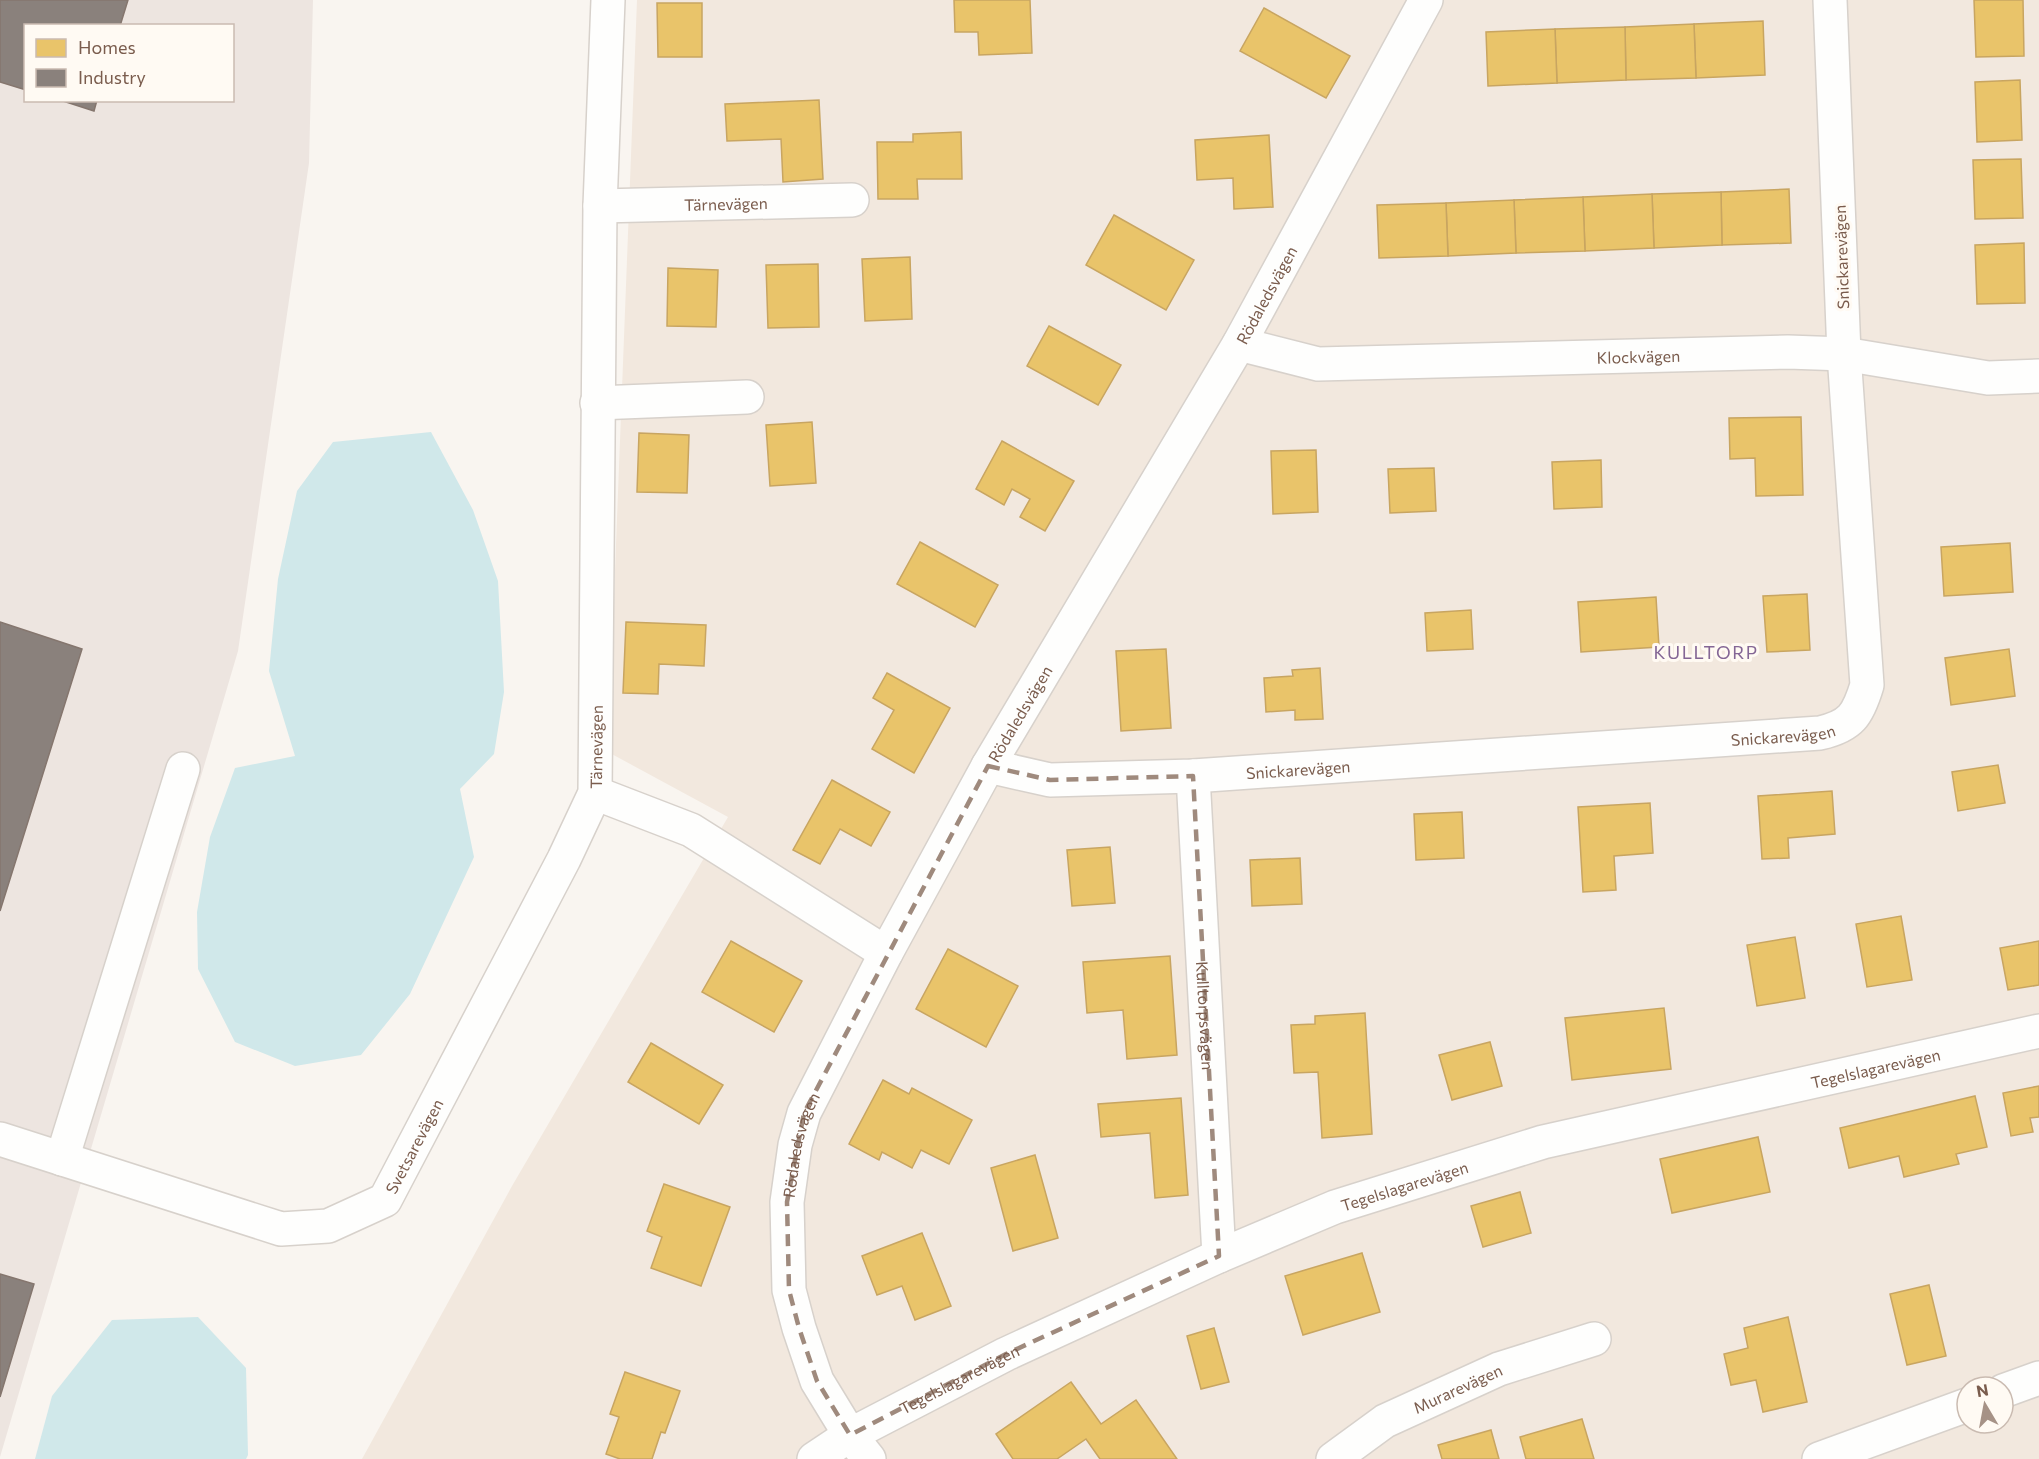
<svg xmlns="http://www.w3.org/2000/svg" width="2039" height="1459" font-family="Commissioner,sans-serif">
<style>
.residential{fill:#f2e8de;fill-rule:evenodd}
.industrial{fill:#ede5e0;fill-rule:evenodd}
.water{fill:#d0e8ea}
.homes{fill:#e9c46a;stroke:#c8a561;stroke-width:1.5}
.industry{fill:#8a817c;stroke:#85766e;stroke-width:1.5}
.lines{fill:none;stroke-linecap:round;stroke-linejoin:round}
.minor-casing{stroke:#d7d1cb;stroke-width:36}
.minor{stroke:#fefefd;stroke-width:33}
.marked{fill:none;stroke:#9f8a7d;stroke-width:4.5;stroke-dasharray:12 8;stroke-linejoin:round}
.labels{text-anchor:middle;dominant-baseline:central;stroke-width:6;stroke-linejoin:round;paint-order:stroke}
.street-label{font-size:16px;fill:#7a5c4d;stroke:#fffaf3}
.neighbourhood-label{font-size:18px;letter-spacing:1.5px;fill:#846695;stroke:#fffaf3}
</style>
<rect width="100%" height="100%" fill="#f9f5f0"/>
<!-- residential -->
<path class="residential" d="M 637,0 L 2039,0 L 2039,1459 L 362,1459 L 512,1186 L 728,817 L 608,752 ZM 1967,1387 L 2003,1387 L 2003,1423 L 1967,1423 Z"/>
<!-- industrial -->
<path class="industrial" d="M 0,0 L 313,0 L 309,163 L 238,651 L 0,1457 ZM 26,26 L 232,26 L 232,100 L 26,100 Z"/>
<!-- water -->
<g class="water">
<polygon points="431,432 473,510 498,581 504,692 494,754 460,789 474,857 410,994 361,1055 295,1066 235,1042 198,969 197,912 210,837 235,768 295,756 269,671 278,579 297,491 333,442"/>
<polygon points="198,1317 246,1368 248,1455 246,1459 35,1459 52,1396 112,1320"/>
</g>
<!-- homes -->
<g class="homes">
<polygon points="954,0 1030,0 1032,53 979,55 978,32 955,32"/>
<polygon points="1974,0 2023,0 2024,56 1976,57"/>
<polygon points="657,3 702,3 702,57 658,57"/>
<polygon points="1264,8 1350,56 1326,98 1240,51"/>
<polygon points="1763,21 1765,75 1696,78 1694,24"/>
<polygon points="1694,24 1696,78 1626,80 1625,27"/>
<polygon points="1625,27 1626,80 1557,83 1555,29"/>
<polygon points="1555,29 1557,83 1488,86 1486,32"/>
<polygon points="2020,80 2022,140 1977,142 1975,82"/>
<polygon points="819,100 823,179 783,182 781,139 727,141 725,104"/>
<polygon points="961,132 962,179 917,179 918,199 878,199 877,142 913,142 913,134"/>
<polygon points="1269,135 1273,207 1234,209 1233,178 1197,180 1195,140"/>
<polygon points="2021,159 2023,218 1975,219 1973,160"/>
<polygon points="1789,189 1791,243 1722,245 1721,192"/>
<polygon points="1721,192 1722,245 1654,248 1652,194"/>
<polygon points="1652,194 1654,248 1585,251 1583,197"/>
<polygon points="1583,197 1585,251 1516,253 1514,200"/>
<polygon points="1514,200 1516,253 1448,256 1446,203"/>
<polygon points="1446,203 1448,256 1379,258 1377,205"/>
<polygon points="1114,215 1194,260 1166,310 1086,265"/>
<polygon points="2024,243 2025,303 1977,304 1975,245"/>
<polygon points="910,257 912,319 865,321 862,259"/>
<polygon points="818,264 819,327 768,328 766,265"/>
<polygon points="668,268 718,270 716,327 667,326"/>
<polygon points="1049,326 1121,365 1098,405 1027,366"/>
<polygon points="1801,417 1803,495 1756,496 1755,458 1730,459 1729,418"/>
<polygon points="812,422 816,483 770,486 766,425"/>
<polygon points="639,433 689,435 687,493 637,492"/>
<polygon points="1002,441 1074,481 1045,531 1020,517 1030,499 1012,489 1004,505 976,489"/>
<polygon points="1316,450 1318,512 1273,514 1271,451"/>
<polygon points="1601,460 1602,507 1554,509 1552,462"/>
<polygon points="1434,468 1436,511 1390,513 1388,469"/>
<polygon points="920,542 998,585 975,627 897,584"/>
<polygon points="2010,543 2013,592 1944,596 1941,547"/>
<polygon points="1807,594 1810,650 1767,652 1763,596"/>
<polygon points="1656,597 1659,647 1581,652 1578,602"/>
<polygon points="1471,610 1473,649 1427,651 1425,613"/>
<polygon points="626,622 706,625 704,666 659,664 658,694 623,693"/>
<polygon points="1166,649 1171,728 1121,731 1116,651"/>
<polygon points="2009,649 2015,696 1951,705 1945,658"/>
<polygon points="1320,668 1323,719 1295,720 1295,710 1266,712 1264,678 1293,676 1292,670"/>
<polygon points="887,673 950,708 914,773 872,749 894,710 873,698"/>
<polygon points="1998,765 2005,803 1958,811 1952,772"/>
<polygon points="832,780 890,812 871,846 840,829 820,864 793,850"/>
<polygon points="1832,791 1835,834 1788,838 1789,858 1762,859 1758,796"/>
<polygon points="1650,803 1653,853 1614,856 1616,890 1583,892 1578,807"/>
<polygon points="1462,812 1464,858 1416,860 1414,814"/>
<polygon points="1110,847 1115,903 1072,906 1067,850"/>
<polygon points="1300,858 1302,904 1252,906 1250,860"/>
<polygon points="1901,916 1912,980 1867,987 1856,924"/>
<polygon points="1795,937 1805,998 1757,1006 1747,945"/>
<polygon points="731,941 802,981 774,1032 702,992"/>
<polygon points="2039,941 2039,985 2008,990 2000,948"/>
<polygon points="948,949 1018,986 986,1047 916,1009"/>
<polygon points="1170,956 1177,1055 1127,1059 1123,1010 1087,1013 1083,962"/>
<polygon points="1664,1008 1671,1069 1572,1080 1565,1018"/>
<polygon points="1365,1013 1372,1134 1322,1138 1318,1072 1294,1073 1291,1025 1315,1024 1315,1016"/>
<polygon points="1490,1042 1502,1086 1452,1100 1439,1055"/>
<polygon points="651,1043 723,1085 699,1124 628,1082"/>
<polygon points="883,1080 909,1094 912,1088 972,1120 949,1164 921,1150 912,1168 882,1152 879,1160 849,1144"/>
<polygon points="2039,1086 2039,1117 2030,1118 2033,1132 2011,1136 2003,1093"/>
<polygon points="1975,1096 1987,1147 1956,1154 1959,1164 1904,1177 1899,1156 1849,1168 1840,1128"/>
<polygon points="1181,1098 1188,1195 1155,1198 1150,1133 1101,1137 1098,1104"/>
<polygon points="1758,1137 1770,1192 1672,1213 1660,1159"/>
<polygon points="1035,1155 1058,1238 1013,1251 991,1168"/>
<polygon points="664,1184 730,1207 701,1286 651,1268 662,1237 647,1231"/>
<polygon points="1520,1192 1531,1233 1483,1247 1471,1206"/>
<polygon points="922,1233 951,1306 915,1320 902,1286 877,1295 862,1256"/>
<polygon points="1362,1253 1380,1312 1303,1335 1285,1276"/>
<polygon points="1929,1285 1946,1356 1907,1365 1890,1294"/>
<polygon points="1788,1317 1807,1402 1763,1412 1756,1380 1731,1385 1724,1354 1748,1348 1744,1328"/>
<polygon points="1214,1328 1229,1382 1201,1389 1187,1336"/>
<polygon points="625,1372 680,1391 665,1433 661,1432 652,1459 620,1459 606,1454 619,1417 610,1414"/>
<polygon points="1071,1382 1101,1424 1136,1400 1177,1459 1100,1459 1086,1439 1057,1459 1013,1459 996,1434"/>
<polygon points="1582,1419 1594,1459 1526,1459 1520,1437"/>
<polygon points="1491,1430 1499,1459 1442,1459 1438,1445"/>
</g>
<!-- industry -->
<g class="industry">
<polygon points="0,0 128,0 120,26 26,26 26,90 0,82"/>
<polygon points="60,100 97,100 94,111"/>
<polygon points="0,622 82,649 0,911"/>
<polygon points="0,1274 34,1284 0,1397"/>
</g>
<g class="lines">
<!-- minor casing -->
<g class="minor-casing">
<g id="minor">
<path id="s1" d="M 600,206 L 852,200"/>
<path id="s2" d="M 1239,344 L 1318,364 L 1788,352 L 1844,354 L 1988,378 L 2039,376"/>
<polyline points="597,403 747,397"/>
<path id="s3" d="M 988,766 L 1050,780 L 1193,776 L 1820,733 C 1851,726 1858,715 1867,685 L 1844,354 L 1830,0"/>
<path id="s4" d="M 1193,776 L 1219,1256"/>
<polyline points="595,793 691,830 886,953"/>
<path id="s5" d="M 0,1139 L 281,1229 L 328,1226 L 385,1200 L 564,859 L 595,793 L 600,206 L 608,0"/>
<polyline points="62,1159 183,769"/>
<polyline points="2003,1391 2039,1378"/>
<path id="s6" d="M 814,1459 L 850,1435 L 1006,1354 L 1219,1256 L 1335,1207 L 1543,1142 L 2039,1031"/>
<path id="s7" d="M 869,1459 L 850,1435 L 817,1381 L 799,1328 L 789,1290 L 787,1202 L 795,1145 L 804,1113 L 886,953 L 988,766 L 1239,344 L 1426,0"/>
<path id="s8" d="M 1333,1459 L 1385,1421 L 1499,1369 L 1594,1339"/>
<polyline points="1819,1459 1967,1405"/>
</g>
</g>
<!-- minor -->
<use href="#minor" class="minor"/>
</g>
<!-- marked area -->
<path class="marked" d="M 988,766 L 1050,780 L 1193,776 L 1219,1256 L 1006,1354 L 850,1435 L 817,1381 L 799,1328 L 789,1290 L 787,1202 L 804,1113 Z"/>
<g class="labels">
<!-- street labels -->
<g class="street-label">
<text stroke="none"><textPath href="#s1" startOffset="126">Tärnevägen</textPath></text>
<text transform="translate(1841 257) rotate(-92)">Snickarevägen</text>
<text stroke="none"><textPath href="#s7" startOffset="1308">Rödaledsvägen</textPath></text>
<text stroke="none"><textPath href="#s2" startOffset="402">Klockvägen</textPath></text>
<text stroke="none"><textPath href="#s7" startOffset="822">Rödaledsvägen</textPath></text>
<text stroke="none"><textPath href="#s3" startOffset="798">Snickarevägen</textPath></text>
<text stroke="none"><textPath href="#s5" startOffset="909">Tärnevägen</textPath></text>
<text stroke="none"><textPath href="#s3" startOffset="312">Snickarevägen</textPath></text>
<text stroke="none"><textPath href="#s4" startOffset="240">Kulltorpsvägen</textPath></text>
<text stroke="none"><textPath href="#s6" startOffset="1138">Tegelslagarevägen</textPath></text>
<text stroke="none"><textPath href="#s5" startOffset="466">Svetsarevägen</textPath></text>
<text stroke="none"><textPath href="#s7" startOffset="336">Rödaledsvägen</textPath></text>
<text stroke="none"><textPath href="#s6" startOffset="652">Tegelslagarevägen</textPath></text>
<text stroke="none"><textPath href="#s6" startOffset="166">Tegelslagarevägen</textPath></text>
<text stroke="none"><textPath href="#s8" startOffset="144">Murarevägen</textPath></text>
</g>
<!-- neighbourhood labels -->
<g class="neighbourhood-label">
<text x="1706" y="652">KULLTORP</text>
</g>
</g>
<!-- legend -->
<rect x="24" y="24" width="210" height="78" fill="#fffaf3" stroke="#cabbb1" stroke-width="1.5"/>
<rect x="36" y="39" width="30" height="18" fill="#e9c46a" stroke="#cabbb1" stroke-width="1.5"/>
<text x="78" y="54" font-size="18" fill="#7a5c4d">Homes</text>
<rect x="36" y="69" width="30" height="18" fill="#8a817c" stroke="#cabbb1" stroke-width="1.5"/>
<text x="78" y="84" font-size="18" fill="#7a5c4d">Industry</text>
<!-- north arrow -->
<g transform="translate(1985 1405) rotate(350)"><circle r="28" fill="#fffaf3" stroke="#cabbb1" stroke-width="1.5"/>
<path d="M0-4.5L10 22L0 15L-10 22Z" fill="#a69286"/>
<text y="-9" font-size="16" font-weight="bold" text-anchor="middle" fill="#7a5c4d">N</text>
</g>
</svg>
